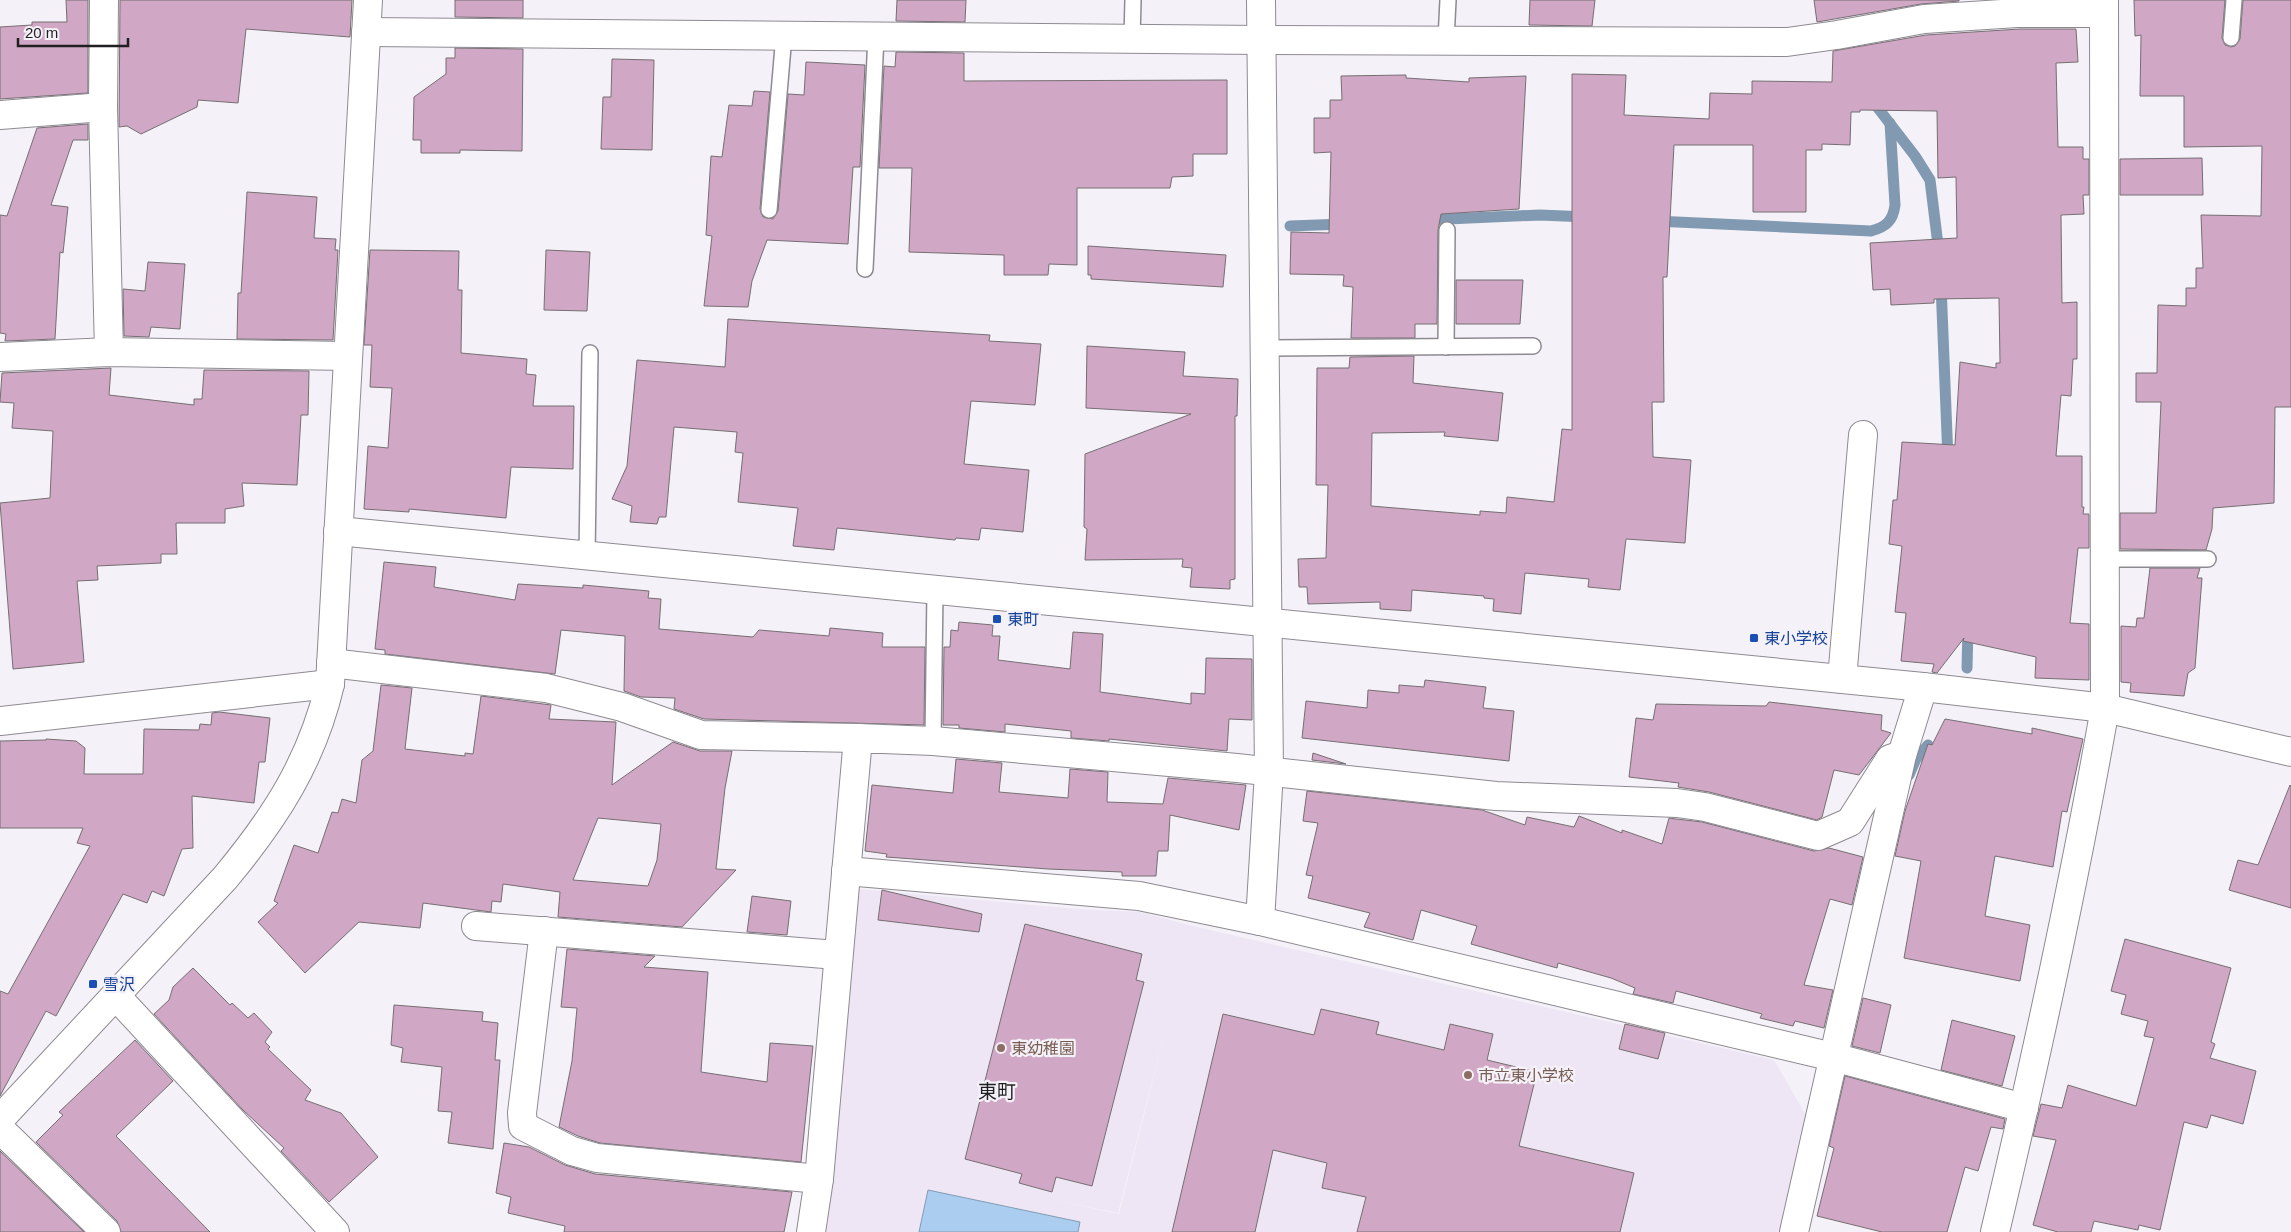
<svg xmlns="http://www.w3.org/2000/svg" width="2291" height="1232" font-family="Helvetica,'Noto Sans JP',sans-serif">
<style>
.built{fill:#eee6f4;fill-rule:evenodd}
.water{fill:#abcef0;stroke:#819ab2}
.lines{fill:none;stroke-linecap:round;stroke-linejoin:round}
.stream{stroke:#819ab2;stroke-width:11}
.building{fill:#d0a7c4;stroke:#756f73;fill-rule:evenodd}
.lane-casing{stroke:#8e8a91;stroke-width:18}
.street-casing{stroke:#8e8a91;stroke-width:30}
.secondary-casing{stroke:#8e8a91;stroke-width:30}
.lane{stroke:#fff;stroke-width:15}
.street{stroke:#fff;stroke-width:28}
.secondary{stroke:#fff;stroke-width:28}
.transit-dot{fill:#1a4fb4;stroke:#f5f1f8;stroke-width:2}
.education-dot{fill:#8d6e63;stroke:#f5f1f8;stroke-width:2}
.labels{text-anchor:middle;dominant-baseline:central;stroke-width:4.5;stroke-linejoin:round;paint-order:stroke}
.transit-label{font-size:16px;fill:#164399;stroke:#f5f1f8;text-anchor:start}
.education-label{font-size:16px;fill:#785e54;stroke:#f5f1f8;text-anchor:start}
.quarter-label{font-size:19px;fill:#201f21;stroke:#f5f1f8}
</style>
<rect width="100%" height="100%" fill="#f5f1f8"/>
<!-- built -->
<path class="built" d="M 858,889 L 1077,909 L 1140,912 L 1193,926 L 1774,1060 L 1807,1117 L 1780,1232 L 822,1232 ZM 1170,1012 L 1119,1214 L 1045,1198 L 1118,1213 Z"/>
<!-- water -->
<polygon class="water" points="928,1190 1080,1222 1078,1232 919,1232"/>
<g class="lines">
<!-- stream -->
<g class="stream">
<polyline points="1871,99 1915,156 1930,180 1939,253"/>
<polyline points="1425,220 1540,215 1587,217"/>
<path d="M 1655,221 L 1871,231 C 1886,227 1893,221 1895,205 L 1890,123"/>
<polyline points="1290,226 1344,224"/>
<polyline points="1941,284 1948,460"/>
<polyline points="1967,668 1968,627"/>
<polyline points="1909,775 1916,759 1928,745"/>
</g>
</g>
<!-- building -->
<g class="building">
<polygon points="66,0 88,0 88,93 0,99 0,27 32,25 32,22 67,22"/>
<polygon points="120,0 352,0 350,37 246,29 238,103 198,100 197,107 141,134 127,126 119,127"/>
<polygon points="455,0 523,0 523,18 455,17"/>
<polygon points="897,0 966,0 965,22 896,21"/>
<polygon points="1530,0 1595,0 1592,26 1529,25"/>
<polygon points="1814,0 1959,0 1959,1 1921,4 1817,22"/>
<polygon points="2134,0 2225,0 2222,38 2225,45 2231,47 2235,46 2240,39 2243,0 2291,0 2291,407 2275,407 2274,503 2213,508 2212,529 2206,550 2120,549 2120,513 2156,513 2161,402 2136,402 2136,373 2157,373 2158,305 2186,306 2186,288 2196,288 2196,268 2203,268 2201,215 2261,216 2262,146 2184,147 2184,96 2140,96 2141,35 2135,36"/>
<polygon points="2020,29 2076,29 2078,62 2056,63 2058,147 2083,147 2083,159 2089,159 2089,195 2083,195 2084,214 2061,215 2062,303 2077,302 2077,359 2073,359 2071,396 2061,395 2056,456 2082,456 2082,507 2084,507 2083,514 2089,514 2089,548 2078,548 2070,623 2089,624 2089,680 2035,678 2036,657 1963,641 1964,638 1937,673 1932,672 1934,664 1901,661 1906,613 1895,612 1902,546 1889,544 1893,500 1897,500 1902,442 1955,445 1960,362 1996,368 1996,363 2000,363 1999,298 1934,299 1934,303 1891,305 1890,289 1873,290 1870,243 1957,238 1956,177 1938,178 1937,111 1860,110 1860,112 1851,112 1850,145 1822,144 1822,150 1806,150 1806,212 1753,212 1753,145 1674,145 1667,277 1663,277 1664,402 1652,402 1653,457 1691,460 1685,543 1626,539 1620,590 1588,587 1589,579 1525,573 1521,614 1493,611 1494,599 1484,598 1484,596 1412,590 1411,611 1380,609 1380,602 1308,604 1307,587 1299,587 1298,559 1326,558 1328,485 1316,485 1317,368 1349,368 1350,357 1414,356 1413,383 1503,393 1498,441 1444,436 1445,432 1372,433 1371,506 1480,515 1480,511 1506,513 1507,497 1554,502 1562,429 1572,430 1572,74 1626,75 1624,115 1709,119 1710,93 1752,94 1752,81 1832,82 1833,51 1926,35"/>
<polygon points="455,48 523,49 522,151 460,150 460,153 421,153 421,140 413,140 414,97 446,74 446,58 455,58"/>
<polygon points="896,52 964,53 964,81 1227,80 1227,154 1193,154 1193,176 1172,177 1170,188 1077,188 1077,265 1049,264 1048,275 1004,275 1004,255 909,252 912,168 879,168 884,66 895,67"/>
<polygon points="612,59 654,60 652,150 601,149 603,97 611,97"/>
<polygon points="806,62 865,65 860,167 853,167 848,244 767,240 752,281 748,307 704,306 712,236 706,235 711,156 722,157 729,105 752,106 754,91 770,92 760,209 763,217 773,219 778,211 788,94 804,95"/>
<polygon points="1406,75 1406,78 1469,82 1469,78 1526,76 1519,209 1441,214 1438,230 1437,324 1415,324 1415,338 1351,338 1353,287 1343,286 1344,275 1290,274 1291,232 1329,233 1331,152 1314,153 1314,118 1330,118 1330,100 1342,100 1341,76"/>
<polygon points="88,124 88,140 73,140 51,205 68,207 63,253 60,252 55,339 5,341 6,334 0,333 0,215 7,216 37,128"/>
<polygon points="2202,158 2203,195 2120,195 2120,159"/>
<polygon points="247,192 317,197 314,238 336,239 335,250 338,250 333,340 237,339 238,293 241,293"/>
<polygon points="1088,246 1226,255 1223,287 1091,279 1091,275 1088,275"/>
<polygon points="370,250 459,251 458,290 462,290 461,353 527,359 526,374 536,375 533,406 574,406 573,469 511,467 506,518 409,509 409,512 364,509 368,446 388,448 392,388 370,387 372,345 364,345"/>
<polygon points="546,250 590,252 587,311 544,310"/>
<polygon points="148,262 185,264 180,329 151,327 149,337 124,336 123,289 145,291"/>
<polygon points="1456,280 1523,280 1520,324 1456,324"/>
<polygon points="728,319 990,335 989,341 1041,344 1035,405 971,401 964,464 1029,470 1023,532 981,528 979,540 956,538 955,540 837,528 834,550 793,546 798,508 738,502 743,453 735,452 737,432 674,427 666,517 659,517 657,524 630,522 632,506 612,499 627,466 637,360 725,367"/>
<polygon points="1087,346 1185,352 1183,376 1238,379 1237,416 1235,416 1235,579 1230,580 1230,589 1190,587 1192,568 1182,567 1183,559 1085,560 1087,529 1084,527 1085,454 1191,414 1086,408"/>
<polygon points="111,368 109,395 194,405 194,399 202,399 204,370 309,371 308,415 301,415 297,485 242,483 244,506 225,509 225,523 176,523 177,554 161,554 161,563 97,566 98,580 77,581 84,662 13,669 0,503 50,498 53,431 12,428 14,403 0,402 2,373"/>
<polygon points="384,562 436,567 434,587 515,600 518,584 583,588 583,585 649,591 648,598 661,599 659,629 753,637 759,630 829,636 830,628 883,633 882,647 925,647 924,725 704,719 674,709 675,698 641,697 624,691 625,636 561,630 555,674 385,654 385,650 375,649"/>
<polygon points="2150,568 2200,568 2197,578 2202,578 2195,668 2188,673 2184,696 2130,692 2131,683 2121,682 2121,626 2136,627 2137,618 2144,618"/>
<polygon points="959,622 993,625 992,636 1000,636 998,660 1070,669 1073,632 1103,634 1100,692 1191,704 1191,693 1205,694 1206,658 1252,659 1252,720 1229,719 1227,751 1109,739 1109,741 1071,738 1071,731 1005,724 1005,732 959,728 959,725 943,725 944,647 950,647 951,630 958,631"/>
<polygon points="1425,680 1486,687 1483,708 1514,711 1509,761 1302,738 1306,701 1367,708 1368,690 1399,693 1399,685 1424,687"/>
<path d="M 381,685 L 412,688 L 405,749 L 465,756 L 465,753 L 473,754 L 481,696 L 551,705 L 549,719 L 616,722 L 612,785 L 673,742 L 700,751 L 732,751 L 725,788 L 716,869 L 736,870 L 682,927 L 558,917 L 560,892 L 503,884 L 501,902 L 492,901 L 491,912 L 423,903 L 420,928 L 359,922 L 305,973 L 258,922 L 278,903 L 274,901 L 294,845 L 318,853 L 332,812 L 338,813 L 342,799 L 356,803 L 362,760 L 373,751 ZM 598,818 L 661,824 L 657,860 L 648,886 L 573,880 Z"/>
<polygon points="1769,702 1882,715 1881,730 1891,733 1859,775 1834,770 1822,817 1817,820 1709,792 1678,787 1679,783 1629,777 1636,718 1653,720 1656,704 1766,706"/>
<polygon points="219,712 270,718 265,762 259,762 254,803 192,796 193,848 182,849 164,896 152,891 147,903 123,894 56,1016 46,1011 0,1096 0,991 8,994 90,846 77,843 83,828 0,828 0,741 46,740 46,739 76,741 85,748 84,774 143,774 144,729 199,730 200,724 211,725 212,713"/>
<polygon points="1945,719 2032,734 2032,728 2083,739 2067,812 2062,811 2053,867 1995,856 1985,916 2030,925 2020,981 1904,958 1921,861 1895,856 1905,811 1928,744 1932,745"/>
<polygon points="1313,753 1346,764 1312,760"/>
<polygon points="956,759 1002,763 999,792 1068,798 1070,769 1108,772 1107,802 1163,804 1168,778 1246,785 1239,830 1170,815 1168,851 1158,851 1156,876 1122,876 1122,872 1048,869 886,857 887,854 865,851 872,785 953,793"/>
<polygon points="2290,785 2291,786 2291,908 2229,890 2238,860 2258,865"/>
<polygon points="1307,791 1482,810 1525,825 1527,817 1574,827 1579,816 1622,833 1622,830 1662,844 1669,818 1676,819 1702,822 1814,851 1829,848 1863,857 1852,905 1830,899 1804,985 1833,990 1824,1028 1795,1021 1793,1026 1760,1018 1762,1014 1676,991 1673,1003 1633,994 1635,988 1611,978 1558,963 1557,968 1471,944 1477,926 1421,910 1413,940 1364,927 1370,913 1308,898 1313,876 1306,875 1318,823 1303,821"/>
<polygon points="882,890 982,914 979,932 878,920"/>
<polygon points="752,896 791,901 787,935 747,932"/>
<polygon points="1025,924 1142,954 1136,980 1144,982 1092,1186 1056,1177 1052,1192 1019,1183 1022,1174 965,1159"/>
<polygon points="2125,939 2231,968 2211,1042 2215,1044 2210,1058 2256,1071 2243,1124 2211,1115 2207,1128 2184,1122 2160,1230 2139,1225 2138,1230 2094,1221 2091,1232 2058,1232 2033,1225 2056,1140 2033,1136 2041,1104 2062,1108 2068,1085 2136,1106 2154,1038 2144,1036 2148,1021 2121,1014 2126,995 2111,991"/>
<polygon points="567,949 655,956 644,967 708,972 701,1072 767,1082 770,1043 813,1046 801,1162 600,1143 578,1136 559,1127 572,1061 577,1008 561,1007"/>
<polygon points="193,968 230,1005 232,1003 248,1018 254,1013 272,1032 265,1042 270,1047 268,1049 311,1090 305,1100 341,1113 378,1157 329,1202 281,1151 284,1148 243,1110 154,1014 169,1000 173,987"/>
<polygon points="1863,998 1891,1005 1880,1053 1852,1046"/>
<polygon points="394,1005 483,1012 482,1021 498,1023 495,1060 500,1060 493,1149 448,1143 452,1112 438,1111 442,1067 401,1062 403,1048 391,1045"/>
<polygon points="1321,1009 1379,1022 1376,1034 1444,1050 1450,1024 1493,1034 1487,1060 1537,1072 1519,1146 1634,1173 1620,1232 1357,1232 1366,1197 1322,1188 1327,1163 1273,1150 1255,1232 1172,1232 1223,1014 1314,1035"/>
<polygon points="1952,1020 2015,1036 2002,1086 1941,1070"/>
<polygon points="1625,1024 1665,1033 1658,1059 1619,1049"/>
<polygon points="135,1040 173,1081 116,1136 210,1232 121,1232 117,1221 36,1142 63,1115 59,1112"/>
<polygon points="1845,1076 2005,1119 2003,1129 1991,1127 1978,1171 1965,1167 1947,1232 1882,1232 1817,1216 1834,1148 1829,1146"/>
<polygon points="504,1143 529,1147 565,1165 595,1174 792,1192 784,1232 564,1232 565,1226 508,1213 511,1197 496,1193"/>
<polygon points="0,1151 84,1232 0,1232"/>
</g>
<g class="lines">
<!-- lane casing -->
<g class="lane-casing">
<g id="lane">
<polyline points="1132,38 1133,0"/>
<polyline points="2231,38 2234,0"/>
<polyline points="1446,40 1448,0"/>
<polyline points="769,210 784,35"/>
<polyline points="865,269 876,36"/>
<polyline points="1446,347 1447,230"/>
<polyline points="1265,348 1533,346"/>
<polyline points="587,556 590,353"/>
<polyline points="2106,559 2208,559"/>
<polyline points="933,741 935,590"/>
</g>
</g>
<!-- street casing -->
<g class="street-casing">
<g id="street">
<polyline points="104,0 103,107 109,352"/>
<polyline points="366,32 1261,40 1787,42 1837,35 1924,19 2017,13 2104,13"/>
<polyline points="0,115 103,107"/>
<polyline points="0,357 109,352 348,356"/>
<polyline points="338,531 1923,687 2105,708 2291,752"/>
<polyline points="331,663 546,688 622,707 701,735 858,738"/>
<polyline points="1842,679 1863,435"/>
<polyline points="0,721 330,684"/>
<polyline points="846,871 1139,896 1260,921 1833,1057 2024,1108"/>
<polyline points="1260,921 1269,772 1261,0"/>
<polyline points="476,926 837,955"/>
<polyline points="544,931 522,1113 523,1126 572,1151 597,1158 819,1179 858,738 933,741 1237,768 1496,796 1677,803 1705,807 1818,836 1850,822 1890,759 1902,755"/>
<polyline points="116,996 335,1232"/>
<polyline points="0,1129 106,1232"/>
<polyline points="811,1232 819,1179"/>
<polyline points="1794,1232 1902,755 1923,687"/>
<path d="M 1995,1232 C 2036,1059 2074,884 2105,708 L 2104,0"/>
</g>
</g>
<!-- secondary casing -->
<g class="secondary-casing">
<path id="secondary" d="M 0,1119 L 225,878 C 275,818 312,761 330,684 L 368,0"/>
</g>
<!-- lane -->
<use href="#lane" class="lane"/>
<!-- street -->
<use href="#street" class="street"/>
<!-- secondary -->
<use href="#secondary" class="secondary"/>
</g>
<!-- markers -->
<g class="transit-dot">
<rect x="992" y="614" width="10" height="10" rx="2.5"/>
<rect x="1749" y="633" width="10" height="10" rx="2.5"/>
<rect x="88" y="979" width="10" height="10" rx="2.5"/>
</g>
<g class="education-dot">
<circle cx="1001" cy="1048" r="5"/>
<circle cx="1468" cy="1075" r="5"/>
</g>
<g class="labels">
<!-- transit labels -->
<g class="transit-label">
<text x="1007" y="619">東町</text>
<text x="1764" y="638">東小学校</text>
<text x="103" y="984">雪沢</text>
</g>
<!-- education labels -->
<g class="education-label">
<text x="1011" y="1048">東幼稚園</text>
<text x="1478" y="1075">市立東小学校</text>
</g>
<!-- quarter labels -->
<g class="quarter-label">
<text x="997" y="1091">東町</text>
</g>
</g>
<!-- scale -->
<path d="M18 38v8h110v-8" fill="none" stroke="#201f21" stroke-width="2.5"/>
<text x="25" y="38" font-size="15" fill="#201f21" stroke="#f5f1f8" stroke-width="4" paint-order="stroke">20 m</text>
</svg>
